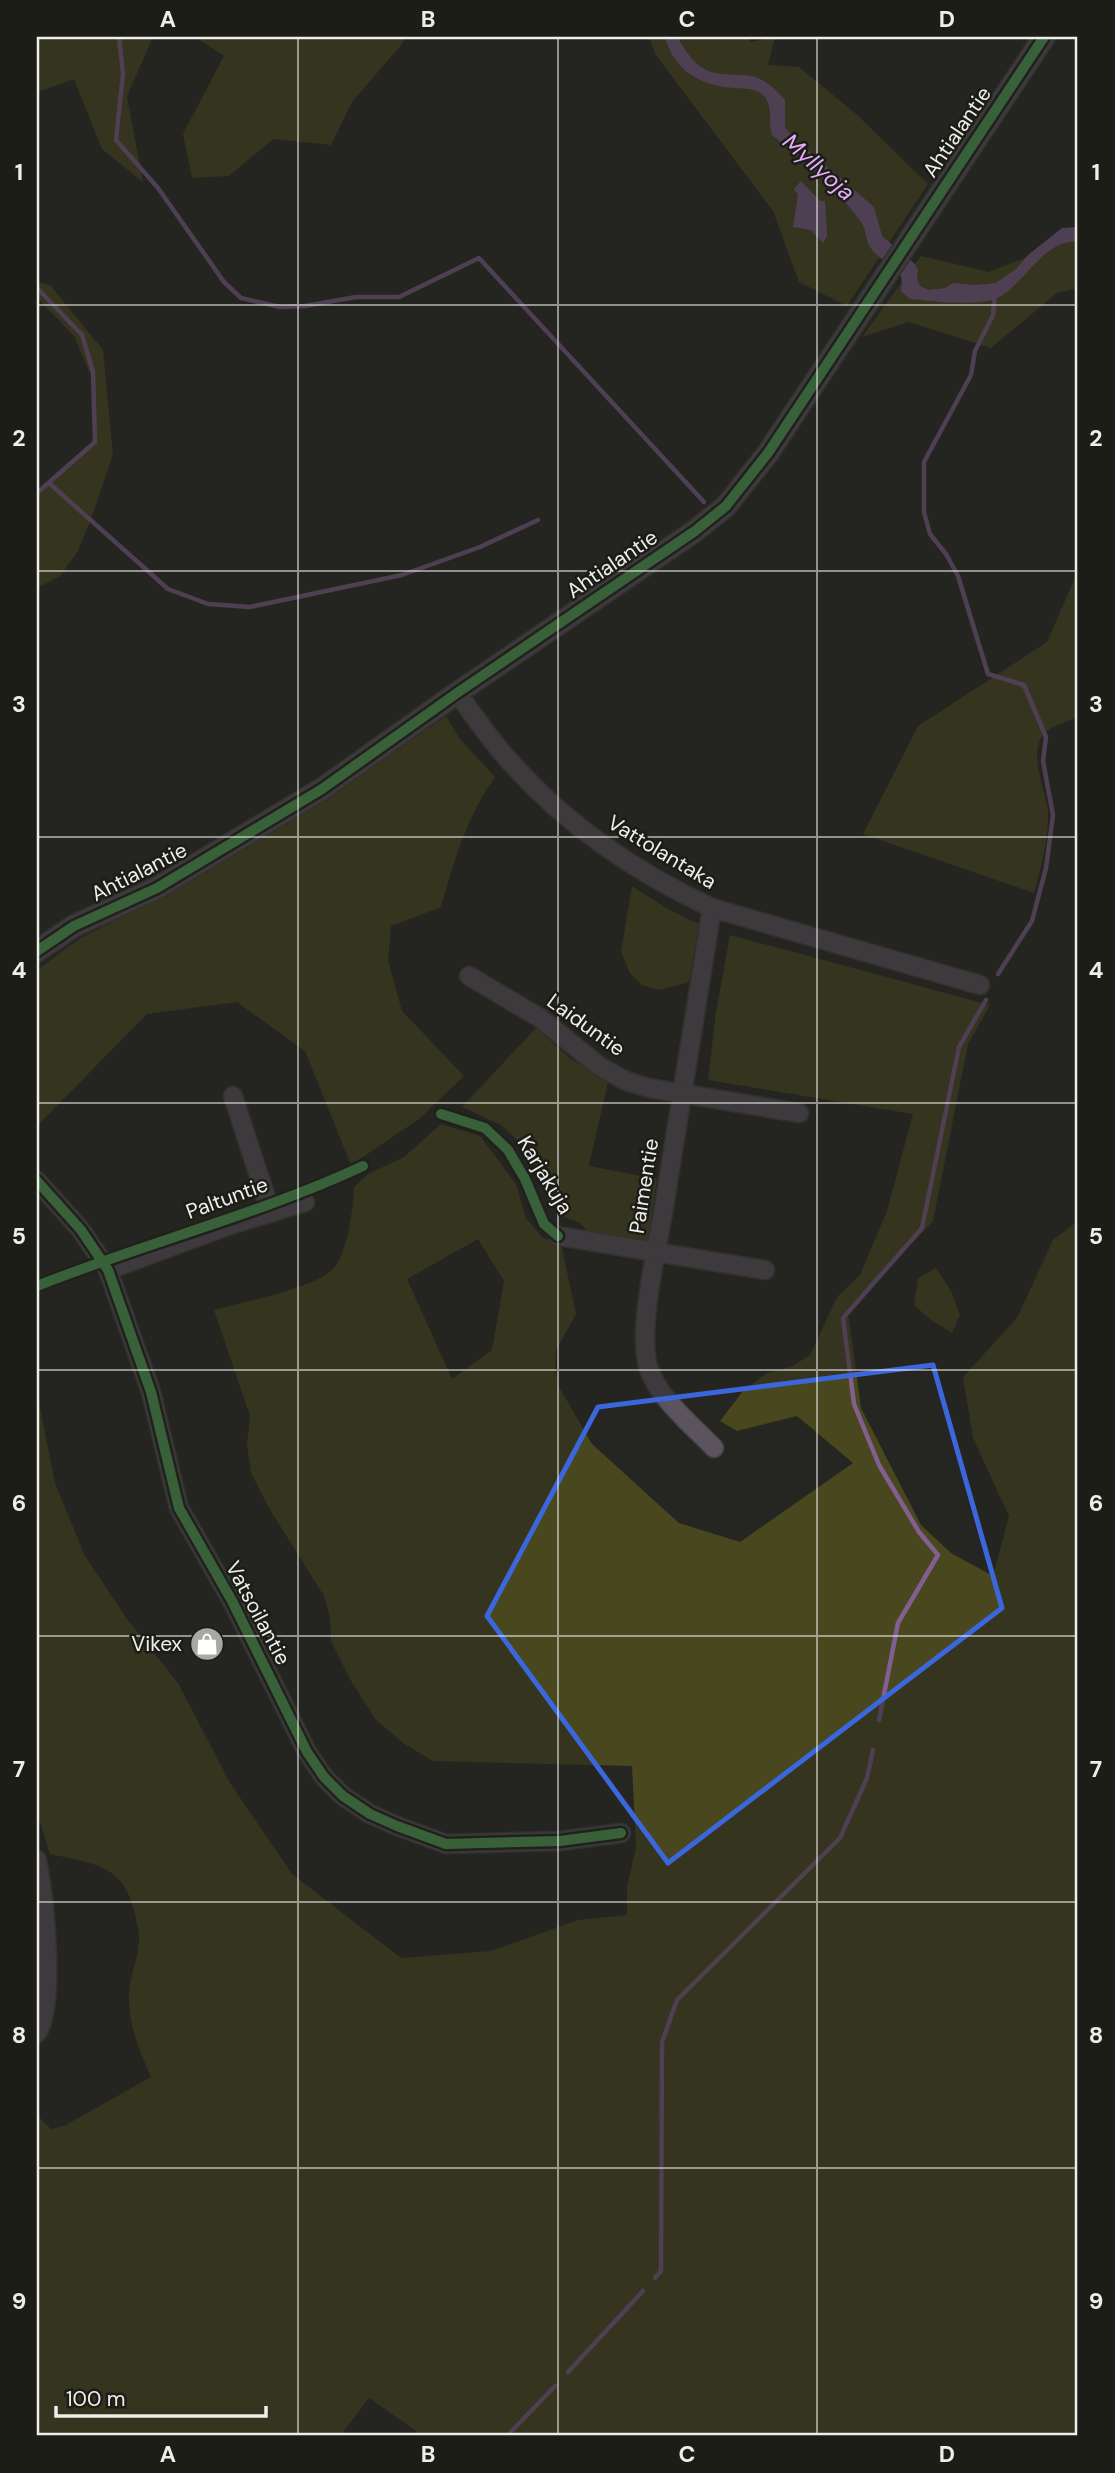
<svg xmlns="http://www.w3.org/2000/svg" width="1115" height="2473" font-family="'DM Sans',sans-serif">
<style>
.green{fill:#48471e;fill-rule:evenodd}
.water{fill:#835f91}
.lines{fill:none;stroke-linecap:round;stroke-linejoin:round}
.stream{stroke:#835f91;stroke-width:4.5}
.minor-casing{stroke:#40403e;stroke-width:21}
.tertiary-casing{stroke:#40403e;stroke-width:24}
.minor{stroke:#5b535d;stroke-width:18}
.tertiary{stroke:#5b535d;stroke-width:21}
.cycleway-casing{stroke:#1d1d17;stroke-width:15}
.cycleway{stroke:#51ab58;stroke-width:10}
.marked{fill:none;stroke:#3c66db;stroke-width:5;stroke-linejoin:round}
.grid{fill:none;stroke:#eeeeea;stroke-width:2;stroke-opacity:0.55}
.labels{text-anchor:middle;dominant-baseline:central;stroke-width:5;stroke-linejoin:round;paint-order:stroke}
.street-label{font-size:21px;fill:#eeeeea;stroke:#1d1d17}
.poi-label{font-size:21px;fill:#eeeeea;stroke:#1d1d17;text-anchor:end}
.water-label{font-size:23px;font-style:italic;fill:#e5adfc;stroke:#1d1d17}
.neatline{fill:none;stroke:#eeeeea;stroke-width:2.5}
.grid-label{font-size:23px;text-anchor:middle;font-weight:bold;fill:#eeeeea}
</style>
<rect width="100%" height="100%" fill="#252521"/>
<!-- green -->
<g class="green">
<polygon points="37,37 153,37 127,96 143,182 102,149 74,79 37,92"/>
<polygon points="195,37 405,37 402,44 352,102 331,145 273,139 229,176 192,178 183,134 224,56"/>
<polygon points="649,37 747,37 751,42 775,37 768,65 799,67 855,113 928,184 847,306 799,282 773,211 655,54"/>
<polygon points="1078,237 1078,288 1057,293 991,348 909,322 862,337 921,256 989,272"/>
<polygon points="37,281 51,286 103,350 113,455 91,519 78,551 60,576 37,588 37,493 95,442 91,376 74,336 37,298"/>
<path d="M 1078,571 L 1078,717 C 1070,720 1061,723 1053,727 C 1021,745 1047,787 1048,813 C 1049,837 1041,869 1034,893 L 863,834 L 918,726 L 1047,642 Z"/>
<path d="M 446,716 L 460,739 L 495,777 C 467,816 454,861 441,907 L 391,926 L 388,960 L 402,1011 L 464,1076 L 419,1119 L 351,1165 L 305,1051 L 237,1002 L 147,1014 L 37,1126 L 37,970 L 79,939 L 180,887 L 319,803 Z"/>
<polygon points="632,886 670,910 699,924 689,982 659,990 642,985 630,973 621,952"/>
<path d="M 730,935 L 990,1005 L 968,1044 L 933,1221 L 848,1312 L 861,1408 L 921,1525 L 951,1553 L 993,1576 L 1009,1516 L 973,1438 L 963,1377 L 1017,1318 L 1053,1240 L 1078,1221 L 1078,2436 L 423,2436 L 369,2398 L 340,2436 L 37,2436 L 37,2115 L 51,2129 L 66,2125 L 151,2077 C 139,2050 128,2024 129,1994 C 130,1976 138,1958 139,1941 C 140,1932 136,1922 135,1914 C 124,1864 94,1864 50,1854 L 37,1813 L 37,1393 L 55,1483 L 85,1556 L 127,1619 L 178,1683 L 230,1783 L 292,1874 L 401,1958 L 491,1951 L 578,1920 L 627,1915 L 627,1886 L 636,1848 L 632,1766 L 433,1761 L 403,1743 L 376,1720 L 351,1681 L 331,1641 L 330,1618 L 324,1596 L 269,1508 L 251,1473 L 247,1444 L 250,1416 L 214,1310 C 241,1303 313,1288 332,1270 C 348,1254 353,1209 354,1187 L 368,1174 L 404,1157 L 441,1124 L 480,1136 L 516,1184 L 526,1218 L 542,1237 L 562,1248 L 576,1314 L 556,1350 L 555,1368 L 558,1385 L 592,1444 L 679,1523 L 740,1542 L 853,1463 L 797,1416 L 737,1431 L 720,1421 L 743,1391 L 767,1373 L 791,1367 L 810,1355 L 837,1297 L 860,1275 L 887,1211 L 913,1114 L 708,1080 L 716,1012 ZM 478,1239 L 504,1281 L 492,1350 L 452,1379 L 407,1279 Z"/>
<polygon points="536,1028 571,1059 608,1082 589,1166 657,1179 648,1241 589,1233 580,1223 558,1214 548,1201 541,1176 530,1156 517,1140 501,1125 462,1107"/>
<polygon points="936,1268 951,1291 960,1315 952,1333 931,1320 914,1305 918,1278"/>
</g>
<!-- water -->
<g class="water">
<path d="M 665,37 L 677,37 C 684,47 690,60 701,67 C 717,78 737,72 755,77 C 768,81 777,91 785,100 L 785,127 L 796,140 L 874,207 L 882,236 L 915,264 L 918,270 L 917,280 L 920,286 L 929,290 L 945,288 L 953,283 L 975,285 L 996,283 L 1017,268 L 1028,255 L 1062,228 L 1078,227 L 1078,242 C 1046,238 1026,281 1001,296 C 982,308 933,301 910,299 L 901,291 C 906,263 887,268 873,251 C 865,243 867,230 861,222 C 837,188 803,162 772,135 C 768,123 773,108 765,97 C 758,88 745,89 735,88 C 701,86 674,71 665,37 Z"/>
<polygon points="801,181 820,201 825,201 827,236 823,243 811,230 793,227 798,195 794,189"/>
</g>
<g class="lines">
<!-- stream -->
<g class="stream">
<polyline points="119,37 123,74 116,140 158,188 224,282 241,298 280,307 305,306 356,297 399,297 479,258 704,502"/>
<polyline points="37,288 82,335 93,372 95,442 37,493"/>
<polyline points="995,293 993,315 975,351 971,375 924,462 924,512 930,534 946,554 958,576 988,674 1024,685 1046,737 1043,761 1053,815 1046,868 1032,921 998,974"/>
<polyline points="49,483 168,589 208,604 250,607 402,575 480,547 538,520"/>
<polyline points="879,1720 898,1623 938,1555 919,1532 879,1465 854,1404 843,1318 922,1228 959,1047 986,1000"/>
<polyline points="655,2278 661,2271 662,2042 677,2000 840,1838 867,1778 873,1750"/>
<polyline points="568,2372 643,2291"/>
<polyline points="507,2436 555,2386"/>
</g>
<!-- minor casing -->
<g class="minor-casing">
<g id="minor">
<path d="M 457,693 C 473,714 488,737 506,757 C 562,822 635,872 712,908 L 980,985"/>
<path d="M 712,908 C 696,1010 680,1112 663,1213 C 656,1253 638,1329 648,1366 C 656,1396 693,1426 714,1448"/>
<polyline points="469,976 540,1018 599,1066 626,1081 649,1088 799,1113"/>
<polyline points="233,1096 271,1213"/>
<polyline points="37,1181 81,1230 108,1270 151,1392 179,1508 232,1601 307,1752 324,1777 343,1796 370,1814 397,1826 446,1844 560,1841 621,1833"/>
<polyline points="558,1236 765,1270"/>
<polyline points="108,1270 227,1226 305,1202"/>
<path d="M 37,1860 C 44,1895 56,2006 37,2033"/>
</g>
</g>
<!-- tertiary casing -->
<g class="tertiary-casing">
<polyline id="tertiary" points="37,951 74,926 157,888 322,789 457,693 695,531 726,506 768,453 1044,37"/>
</g>
<!-- minor -->
<use href="#minor" class="minor"/>
<!-- tertiary -->
<use href="#tertiary" class="tertiary"/>
<!-- cycleway casing -->
<g class="cycleway-casing">
<g id="cycleway">
<polyline points="37,951 74,926 157,888 322,789 457,693 695,531 726,506 768,453 1044,37"/>
<polyline points="441,1114 485,1128 508,1150 525,1179 544,1224 558,1236"/>
<polyline points="37,1181 81,1230 108,1270 151,1392 179,1508 232,1601 307,1752 324,1777 343,1796 370,1814 397,1826 446,1844 560,1841 621,1833"/>
<path d="M 37,1286 C 144,1243 258,1215 363,1166"/>
</g>
</g>
<!-- cycleway -->
<use href="#cycleway" class="cycleway"/>
</g>
<!-- marked area -->
<path d="M0 0H1115V2473H0ZM 933,1365 L 1002,1608 L 668,1863 L 487,1616 L 598,1407 Z" fill="#252521" fill-opacity=".55" fill-rule="evenodd"/>
<path class="marked" d="M 933,1365 L 1002,1608 L 668,1863 L 487,1616 L 598,1407 Z"/>
<!-- grid -->
<path class="grid" d="M 298,37 L 298,2436M 558,37 L 558,2436M 817,37 L 817,2436M 37,305 L 1078,305M 37,571 L 1078,571M 37,837 L 1078,837M 37,1103 L 1078,1103M 37,1370 L 1078,1370M 37,1636 L 1078,1636M 37,1902 L 1078,1902M 37,2168 L 1078,2168"/>
<!-- icons -->
<defs>
<g id="shop-disc" transform="scale(1.75)"><circle r="9.5" fill="#a8a8a4" stroke="#1d1d17"/><path d="M-5-2.5h2.3a2.7 3.5 0 0 1 5.4 0H5L5.5 6h-11ZM-1.5-2.5h3a1.5 2.3 0 0 0-3 0Z" fill="#fff"/></g>
</defs>
<g fill-rule="evenodd">
<use href="#shop-disc" x="207" y="1644"/>
</g>
<g class="labels">
<!-- street labels -->
<g class="street-label">
<text transform="translate(957 132) rotate(-56)">Ahtialantie</text>
<text transform="translate(612 564) rotate(-34)">Ahtialantie</text>
<text transform="translate(662 852) rotate(31)">Vattolantaka</text>
<text transform="translate(139 872) rotate(-27)">Ahtialantie</text>
<text transform="translate(586 1025) rotate(36)">Laiduntie</text>
<text transform="translate(545 1175) rotate(59)">Karjakuja</text>
<text transform="translate(644 1186) rotate(-81)">Paimentie</text>
<text transform="translate(227 1198) rotate(-20)">Paltuntie</text>
<text transform="translate(258 1613) rotate(62)">Vatsoilantie</text>
</g>
<!-- poi labels -->
<g class="poi-label">
<text x="182" y="1644">Vikex</text>
</g>
<!-- water labels -->
<g class="water-label">
<text transform="translate(819 167) rotate(42)">Myllyoja</text>
</g>
</g>
<!-- border -->
<rect width="1115" height="2473" fill="none" stroke="#1d1d17" stroke-width="77"/>
<!-- scale -->
<path d="M56 2406v10h210v-10" fill="none" stroke="#eeeeea" stroke-width="3.5"/>
<text x="66" y="2406" font-size="21" fill="#eeeeea" stroke="#1d1d17" stroke-width="5" paint-order="stroke">100 m</text>
<rect x="38" y="38" width="1038" height="2396" class="neatline"/>
<g class="grid-label">
<text x="168" y="27">A</text>
<text x="428" y="27">B</text>
<text x="687" y="27">C</text>
<text x="947" y="27">D</text>
<text x="19" y="180">1</text>
<text x="1096" y="180">1</text>
<text x="19" y="446">2</text>
<text x="1096" y="446">2</text>
<text x="19" y="712">3</text>
<text x="1096" y="712">3</text>
<text x="19" y="978">4</text>
<text x="1096" y="978">4</text>
<text x="19" y="1244">5</text>
<text x="1096" y="1244">5</text>
<text x="19" y="1511">6</text>
<text x="1096" y="1511">6</text>
<text x="19" y="1777">7</text>
<text x="1096" y="1777">7</text>
<text x="19" y="2043">8</text>
<text x="1096" y="2043">8</text>
<text x="19" y="2309">9</text>
<text x="1096" y="2309">9</text>
<text x="168" y="2462">A</text>
<text x="428" y="2462">B</text>
<text x="687" y="2462">C</text>
<text x="947" y="2462">D</text>
</g>
</svg>
